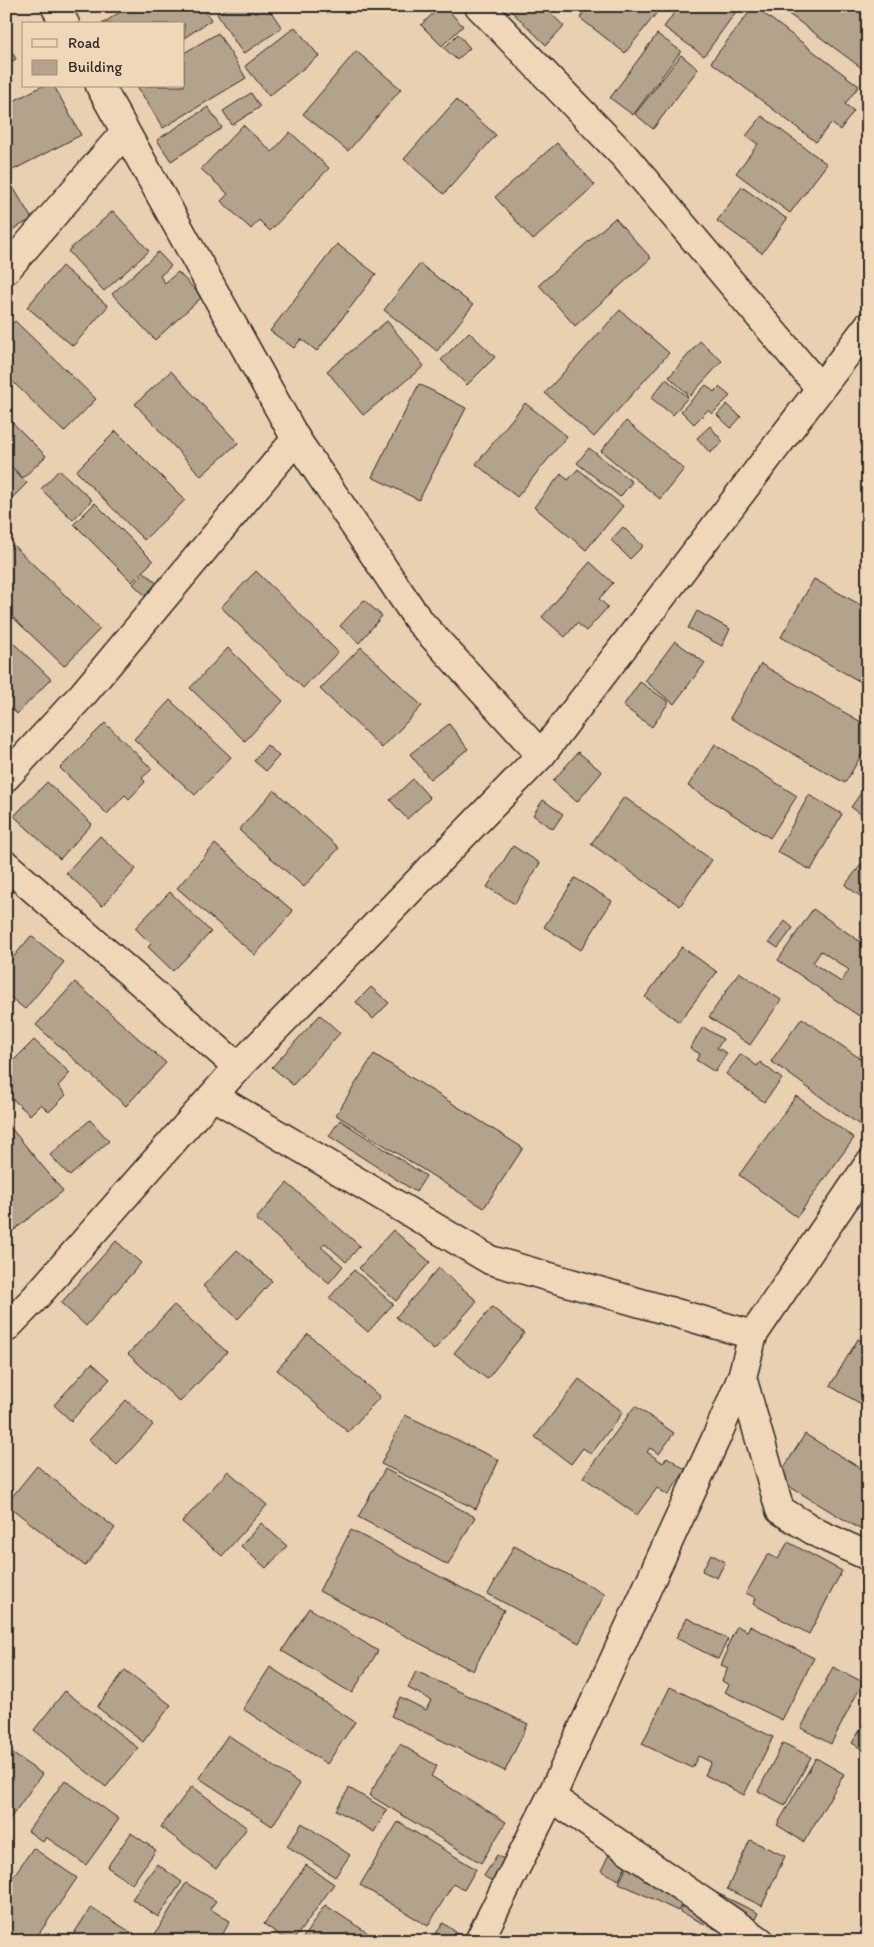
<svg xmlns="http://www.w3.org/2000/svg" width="874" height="1947" font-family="Itim,sans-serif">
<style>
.building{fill:#b3a28c;stroke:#2b2b2b;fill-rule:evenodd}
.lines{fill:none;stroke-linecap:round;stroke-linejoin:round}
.street-casing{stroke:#2b2b2b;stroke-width:31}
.secondary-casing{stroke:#2b2b2b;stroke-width:31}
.street{stroke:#f0d7b7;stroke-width:28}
.secondary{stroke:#f0d7b7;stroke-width:28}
</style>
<rect width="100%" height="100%" fill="#e8d0b1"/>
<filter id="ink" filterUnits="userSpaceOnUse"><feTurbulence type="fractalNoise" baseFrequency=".02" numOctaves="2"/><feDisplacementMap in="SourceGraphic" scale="10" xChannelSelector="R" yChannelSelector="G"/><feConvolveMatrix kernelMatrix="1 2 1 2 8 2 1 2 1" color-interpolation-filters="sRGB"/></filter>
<g filter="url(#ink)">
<!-- building -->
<g class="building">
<polygon points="129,6 202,6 211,20 184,38 184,24 102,24"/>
<polygon points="229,6 267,6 282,28 243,54 217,14"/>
<polygon points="441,6 444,6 463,26 442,46 421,25"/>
<polygon points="506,6 543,6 564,26 546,45"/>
<polygon points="588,6 662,6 625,53 580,18"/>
<polygon points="679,6 740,6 704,56 664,27"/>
<polygon points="754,6 859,86 845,104 854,111 840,130 831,123 816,142 711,62"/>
<polygon points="778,6 868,6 868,70 867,72"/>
<polygon points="295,27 319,56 269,96 245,66"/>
<polygon points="218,33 246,78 163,128 137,86 184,86 184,53"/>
<polygon points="458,34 470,48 457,60 444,48"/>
<polygon points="657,34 681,51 633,115 610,98"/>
<polygon points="6,41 16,59 6,65"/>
<polygon points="356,51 401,89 348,151 303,114"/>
<polygon points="681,55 698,69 653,129 635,114"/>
<polygon points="42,86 54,86 81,135 13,170 6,157 6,105"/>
<polygon points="251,93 260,107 232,125 223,111"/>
<polygon points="456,100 496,135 444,194 404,159"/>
<polygon points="208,107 222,128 171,161 157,140"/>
<polygon points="762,116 827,164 790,213 736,173 758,144 746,136"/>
<polygon points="243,125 272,152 290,132 329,168 270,231 259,220 251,229 221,201 228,194 201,169"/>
<polygon points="557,143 595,185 533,240 495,197"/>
<polygon points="13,187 32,219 6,233 6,191"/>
<polygon points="742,187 787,219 762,253 717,221"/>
<polygon points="113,211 149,251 104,291 68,251"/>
<polygon points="615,218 651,258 575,326 539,285"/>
<polygon points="337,244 376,274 317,351 301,339 294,348 270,331"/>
<polygon points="158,252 171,266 160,276 165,283 178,272 202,297 155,340 112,294"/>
<polygon points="420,264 473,305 437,351 384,310"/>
<polygon points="62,266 108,306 73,346 27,307"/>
<polygon points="620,310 669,353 594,437 545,393"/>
<polygon points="15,321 96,399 64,432 6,375 6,330"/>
<polygon points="387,321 424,366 363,415 327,371"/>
<polygon points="469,332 495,357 467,385 441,360"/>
<polygon points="700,341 722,361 690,396 669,377"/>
<polygon points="171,371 238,443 201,476 135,404"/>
<polygon points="666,379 688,397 673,415 651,398"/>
<polygon points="419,384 466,408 419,500 372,477"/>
<polygon points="706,385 714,392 719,387 730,396 712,414 708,410 694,424 681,411"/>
<polygon points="525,403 567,436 517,497 476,464"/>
<polygon points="727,404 741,417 731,428 717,415"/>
<polygon points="6,416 46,456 23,478 6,461"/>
<polygon points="626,421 684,469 660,499 601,451"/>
<polygon points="710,426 723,442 710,453 697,438"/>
<polygon points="116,431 185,500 144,540 76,471"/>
<polygon points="589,448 632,482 620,497 577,463"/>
<polygon points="6,463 27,483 6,504"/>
<polygon points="578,469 623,506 586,550 534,507 561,474 568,480"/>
<polygon points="59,470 92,500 73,520 41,489"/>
<polygon points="95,503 153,561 132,582 74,524"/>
<polygon points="623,527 643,546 630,559 611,540"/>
<polygon points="13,545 100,629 64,666 6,611 6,552"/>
<polygon points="590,562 613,583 599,599 608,607 586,631 577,623 565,637 542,617"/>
<polygon points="256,571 338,652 303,688 221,607"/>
<polygon points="144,572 161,587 149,599 133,584"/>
<polygon points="814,579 868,609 868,686 781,637"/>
<polygon points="364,600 382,616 359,643 340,626"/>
<polygon points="697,611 730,629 722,646 688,628"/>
<polygon points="6,636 51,679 17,714 6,704"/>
<polygon points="675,641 705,663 674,704 645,681"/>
<polygon points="361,647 422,706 382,748 320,689"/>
<polygon points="228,648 283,701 245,741 190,688"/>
<polygon points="761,664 868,726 868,744 845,783 730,718"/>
<polygon points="640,682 669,702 652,727 623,706"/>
<polygon points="170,700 231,757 195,795 134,739"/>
<polygon points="105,723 152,769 142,778 145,782 129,799 125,795 107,814 60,768"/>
<polygon points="449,724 468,749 430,779 410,754"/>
<polygon points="715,744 797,796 770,838 688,786"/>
<polygon points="267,745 279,756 266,771 254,761"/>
<polygon points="578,752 602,772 577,802 553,781"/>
<polygon points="413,779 430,798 407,819 390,800"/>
<polygon points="47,782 92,824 60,859 14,816"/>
<polygon points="868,783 868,819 851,807"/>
<polygon points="274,790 339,848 304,887 239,830"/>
<polygon points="809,795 842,814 811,870 777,852"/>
<polygon points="624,797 712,860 680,906 591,844"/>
<polygon points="543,800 563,814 553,829 533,815"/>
<polygon points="100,836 136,869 102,906 66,873"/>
<polygon points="215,844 293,911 255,955 177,888"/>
<polygon points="513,846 540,863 515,904 487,887"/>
<polygon points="868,856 868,902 845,885"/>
<polygon points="575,878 612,901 581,950 544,927"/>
<polygon points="170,892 211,932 173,971 148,947 151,944 135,928"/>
<path d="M 813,909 L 868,947 L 868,1003 L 859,1016 L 778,960 ZM 821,951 L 849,970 L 841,982 L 813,963 Z"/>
<polygon points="785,921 793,928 778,948 769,942"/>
<polygon points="31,936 64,962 25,1009 6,994 6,966"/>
<polygon points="682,947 717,972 679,1022 645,997"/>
<polygon points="739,972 781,1000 750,1045 709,1017"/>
<polygon points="75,982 166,1063 126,1106 36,1025"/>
<polygon points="371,987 389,1003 373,1019 356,1002"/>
<polygon points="320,1015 340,1033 293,1085 272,1067"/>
<polygon points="802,1018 868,1064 868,1131 771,1061"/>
<polygon points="703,1027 723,1039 717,1048 727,1053 715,1072 696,1060 700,1054 690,1048"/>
<polygon points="34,1040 70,1073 58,1086 66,1095 49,1112 41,1104 30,1115 6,1093 6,1068"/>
<polygon points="374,1054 523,1148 484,1208 336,1115"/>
<polygon points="741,1054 757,1066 760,1062 782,1079 764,1102 726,1074"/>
<polygon points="796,1096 854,1138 797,1217 739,1175"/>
<polygon points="90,1120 109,1141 70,1176 50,1155"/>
<polygon points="340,1120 426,1176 416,1192 329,1136"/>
<polygon points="6,1122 63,1191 13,1231 6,1223"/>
<polygon points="287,1183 360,1246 346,1262 325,1243 321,1247 343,1266 329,1283 256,1219"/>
<polygon points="393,1230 430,1262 396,1301 359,1268"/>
<polygon points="116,1241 141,1263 86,1326 61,1303"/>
<polygon points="237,1250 272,1281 238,1319 203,1286"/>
<polygon points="439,1268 477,1301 434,1350 396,1317"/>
<polygon points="354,1270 393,1304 368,1332 329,1298"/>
<polygon points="174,1305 227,1352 180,1402 128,1354"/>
<polygon points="492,1307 524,1333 487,1379 454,1353"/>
<polygon points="308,1334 380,1397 348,1432 277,1370"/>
<polygon points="858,1339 868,1345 868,1408 830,1386"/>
<polygon points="92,1363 110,1379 71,1421 54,1405"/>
<polygon points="579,1379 623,1412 591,1454 583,1448 571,1464 535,1437"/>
<polygon points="126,1400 153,1425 117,1465 89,1440"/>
<polygon points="635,1406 674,1433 659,1454 650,1448 647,1452 663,1463 667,1457 686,1470 668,1495 657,1488 637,1515 583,1477"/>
<polygon points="405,1415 499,1460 476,1509 381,1464"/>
<polygon points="805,1434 868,1473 868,1534 777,1479"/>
<polygon points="37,1466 115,1528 85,1566 6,1504"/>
<polygon points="385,1469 475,1517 448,1565 358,1517"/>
<polygon points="228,1471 267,1505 222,1556 182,1522"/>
<polygon points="261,1523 287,1546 266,1568 241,1546"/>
<polygon points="351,1530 504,1610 473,1671 319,1591"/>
<polygon points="788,1542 842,1571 809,1634 753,1604 756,1598 746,1593 768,1554 778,1559"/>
<polygon points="514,1546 605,1594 579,1643 488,1594"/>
<polygon points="711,1554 725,1562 717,1578 702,1571"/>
<polygon points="309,1608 378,1651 352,1693 282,1651"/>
<polygon points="687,1618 728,1639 718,1659 676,1638"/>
<polygon points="737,1626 747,1631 750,1626 814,1658 782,1720 725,1692 729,1685 722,1681 728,1668 721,1665 728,1650 726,1649"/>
<polygon points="270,1667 355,1722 327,1764 243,1709"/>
<polygon points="833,1667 863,1682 831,1744 801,1728"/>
<polygon points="125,1670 171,1705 143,1742 97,1707"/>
<polygon points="416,1671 528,1724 505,1771 391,1716 400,1697 426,1710 431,1700 408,1688"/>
<polygon points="670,1687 773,1737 744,1795 705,1775 711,1762 698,1756 692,1768 642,1744"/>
<polygon points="65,1691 138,1748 106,1787 34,1730"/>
<polygon points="868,1718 868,1753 852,1743"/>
<polygon points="228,1735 300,1784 272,1826 199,1778"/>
<polygon points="783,1743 811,1757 785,1805 758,1791"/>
<polygon points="400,1744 437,1766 431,1776 506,1822 481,1863 369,1795"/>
<polygon points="6,1749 42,1774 9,1820 6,1818"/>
<polygon points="816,1758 844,1774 804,1842 777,1825"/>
<polygon points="65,1780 119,1819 86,1865 46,1837 43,1842 28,1831"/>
<polygon points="192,1786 247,1828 216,1869 161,1827"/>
<polygon points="349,1788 387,1810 374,1832 336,1810"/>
<polygon points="398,1822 476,1869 464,1890 453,1884 428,1926 360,1885"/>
<polygon points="302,1823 350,1855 335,1877 287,1846"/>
<polygon points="131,1833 156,1850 132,1884 107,1867"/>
<polygon points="750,1840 785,1856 762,1906 727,1889"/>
<polygon points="614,1844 632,1852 619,1880 601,1871"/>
<polygon points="33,1848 77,1878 34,1941 6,1941 6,1887"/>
<polygon points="497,1855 513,1864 500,1886 484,1876"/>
<polygon points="633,1855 692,1883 678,1911 619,1883"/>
<polygon points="157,1864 182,1882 158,1917 132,1899"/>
<polygon points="306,1865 334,1884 293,1941 288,1941 264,1924"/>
<polygon points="694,1882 758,1913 744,1941 740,1941 680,1912"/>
<polygon points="186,1883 216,1901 210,1909 230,1921 219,1941 151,1941"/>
<polygon points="325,1905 380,1941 301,1941"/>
<polygon points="91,1907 143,1940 69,1941"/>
<polygon points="443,1923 460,1935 456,1941 431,1941"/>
</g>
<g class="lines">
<!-- street casing -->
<g class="street-casing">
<g id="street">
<polyline points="55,6 65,24"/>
<polyline points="479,6 625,157 820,388"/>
<polyline points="100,86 296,439 419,621 541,755"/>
<polyline points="6,270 125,132"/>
<polyline points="6,777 84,693 296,439"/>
<polyline points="6,865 238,1067"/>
<polyline points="213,1096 490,1260 753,1335"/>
<polyline points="742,1377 780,1510 819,1534 868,1556"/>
<polyline points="551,1797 760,1941"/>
<polyline points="479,1941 551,1797 717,1436 742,1377 753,1335 868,1165"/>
</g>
</g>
<!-- secondary casing -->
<g class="secondary-casing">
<polyline id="secondary" points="6,1328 35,1298 238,1067 541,755 868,326"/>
</g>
<!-- street -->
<use href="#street" class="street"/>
<!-- secondary -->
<use href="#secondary" class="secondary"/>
</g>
</g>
<!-- margin -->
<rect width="874" height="1947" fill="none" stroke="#f0d7b7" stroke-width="25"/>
<rect x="12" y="12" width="849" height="1922" fill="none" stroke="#2b2b2b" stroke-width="2" filter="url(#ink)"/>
<!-- legend -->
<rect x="22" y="22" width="162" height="65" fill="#f0d7b7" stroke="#a1927f"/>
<rect x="32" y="39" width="25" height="8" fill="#f0d7b7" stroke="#a1927f"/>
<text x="68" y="48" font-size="15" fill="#2b2b2b">Road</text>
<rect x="32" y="60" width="25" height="15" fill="#b3a28c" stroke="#a1927f"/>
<text x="68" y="72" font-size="15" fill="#2b2b2b">Building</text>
</svg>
